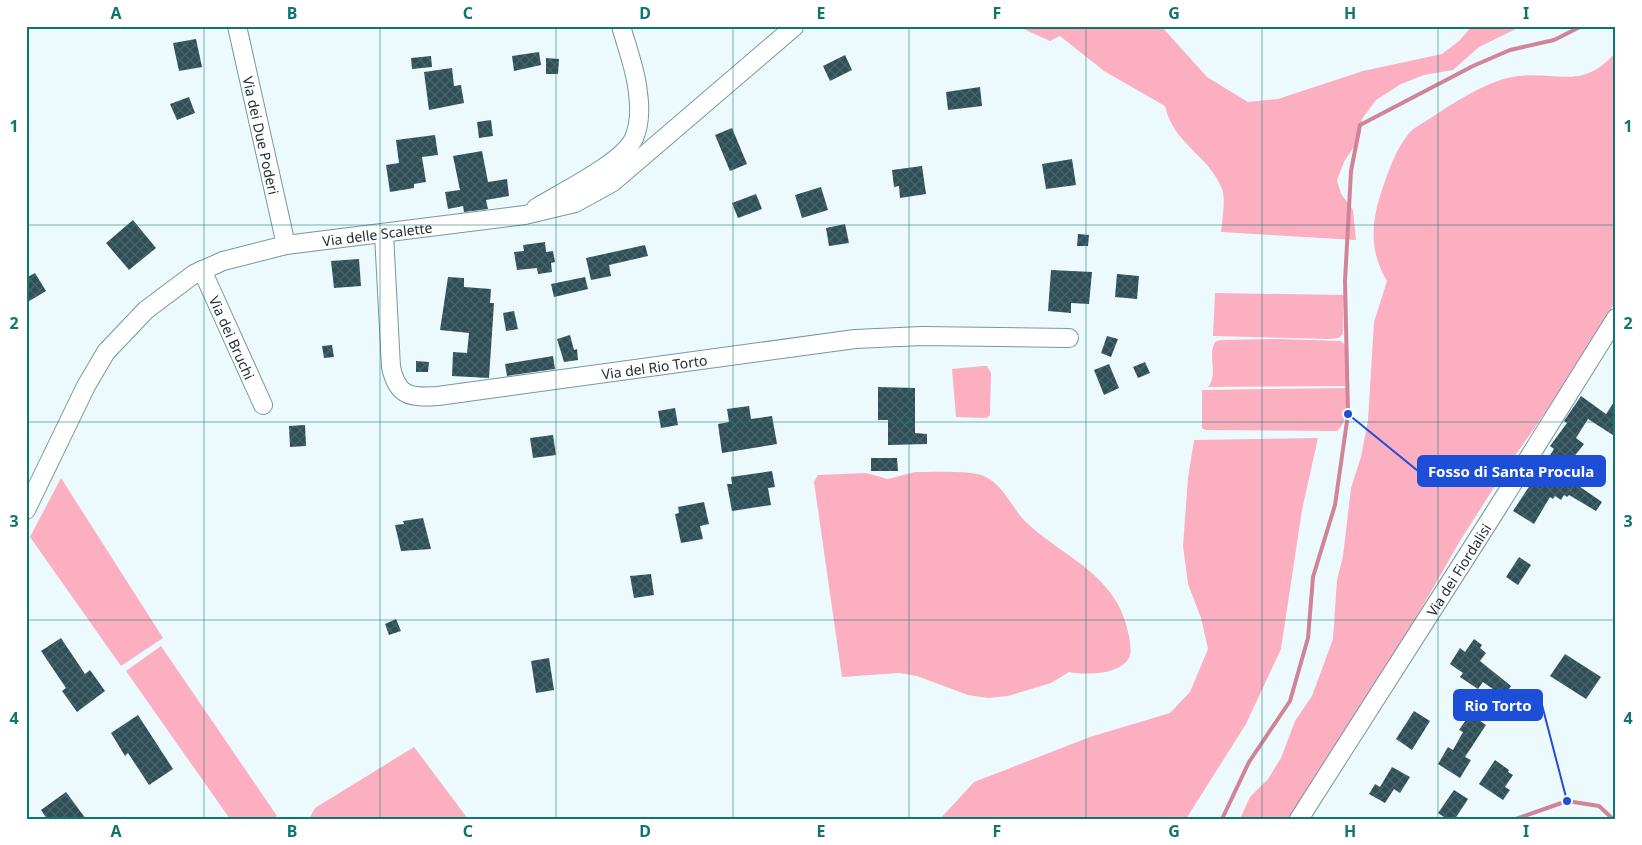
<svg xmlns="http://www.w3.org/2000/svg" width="1642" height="845" font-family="'Noto Sans',sans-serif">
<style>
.grass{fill:#fbafc0}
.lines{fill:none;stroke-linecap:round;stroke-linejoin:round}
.stream{stroke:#d18497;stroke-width:4}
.building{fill:url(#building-cross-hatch)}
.minor-casing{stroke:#7697a0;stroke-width:20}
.minor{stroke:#fff;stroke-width:18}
.grid{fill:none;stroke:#0f766e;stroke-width:1;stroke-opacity:0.55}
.labels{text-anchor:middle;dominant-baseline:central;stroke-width:5;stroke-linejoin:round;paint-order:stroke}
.street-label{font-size:14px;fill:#222f33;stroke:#fff}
.leader{fill:none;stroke:#1d4ed8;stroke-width:2}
.callout-dot{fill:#1d4ed8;stroke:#fff;stroke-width:2}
.callout{fill:#1d4ed8;stroke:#1d4ed8;stroke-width:2}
.callout-label{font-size:15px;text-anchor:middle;font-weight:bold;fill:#fff}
.neatline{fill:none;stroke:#0f766e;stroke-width:2}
.grid-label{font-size:16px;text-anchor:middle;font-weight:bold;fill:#0f766e}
</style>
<defs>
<pattern id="building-cross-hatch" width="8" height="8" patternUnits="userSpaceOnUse" patternTransform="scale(1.25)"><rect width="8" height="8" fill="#2f4e56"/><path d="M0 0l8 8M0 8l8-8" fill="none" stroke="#4b656c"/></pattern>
</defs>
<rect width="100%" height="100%" fill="#ecfafe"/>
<!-- grass -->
<g class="grass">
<path d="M 1017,26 L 1161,26 L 1207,77 L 1248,102 L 1278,99 L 1363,71 L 1442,54 L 1459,41 L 1472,26 L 1522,26 L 1479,47 L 1453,70 L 1424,75 L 1401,84 L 1376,100 L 1362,119 L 1360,137 L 1344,162 L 1337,180 L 1341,194 L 1353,210 L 1356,240 L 1221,232 C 1222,220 1226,200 1222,189 C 1209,155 1173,144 1165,106 L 1104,71 L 1060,36 L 1050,41 Z"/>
<path d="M 1616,52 L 1616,301 L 1554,400 L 1507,467 L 1460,541 L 1418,614 L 1289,819 L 1240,819 L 1250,797 L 1268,779 L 1281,758 L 1295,721 L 1312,696 L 1333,639 L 1337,580 L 1343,556 L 1351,488 L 1361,457 L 1368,420 L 1374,322 L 1387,281 C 1369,251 1371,222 1382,190 C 1389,169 1396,149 1410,132 C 1415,127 1423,123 1429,119 C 1454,103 1487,80 1518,76 C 1561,72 1583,90 1616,52 Z"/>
<polygon points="1215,293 1344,295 1343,334 1339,338 1329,339 1213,336"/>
<path d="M 1279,339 L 1341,341 L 1348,348 L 1349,386 L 1208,387 C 1219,373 1207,357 1215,342 L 1221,340 Z"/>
<polygon points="983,366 987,366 991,373 990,415 987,418 956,417 952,369"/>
<path d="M 1349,388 C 1347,400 1348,423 1337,431 L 1205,430 L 1202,428 L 1202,390 Z"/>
<polygon points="1318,438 1302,510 1281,649 1246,724 1186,819 940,819 974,782 1090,737 1170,713 1190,692 1208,649 1201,618 1188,584 1183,546 1188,478 1194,440"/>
<path d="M 915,472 C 932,472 970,470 984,476 C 1005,486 1012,509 1027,523 C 1067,560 1118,575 1129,636 C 1130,645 1133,654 1127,661 C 1115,675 1085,675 1069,672 L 1051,683 L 1008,696 L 988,698 L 968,695 L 917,676 L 899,673 L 842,677 L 814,482 L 818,475 L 866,473 L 888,479 Z"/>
<polygon points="61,478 163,638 121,666 30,537"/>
<polygon points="161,646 277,816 273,819 230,819 126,671"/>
<polygon points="414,747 468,819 309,819 315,808"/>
</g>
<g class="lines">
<!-- stream -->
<g class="stream">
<polyline points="1222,819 1249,762 1290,701 1308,638 1313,577 1335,505 1348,414 1345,281 1351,171 1360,125 1473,66 1510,50 1554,40 1582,26"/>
<polyline points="1516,819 1567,801 1599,806 1613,819"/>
</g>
</g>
<!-- building -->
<g class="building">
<polygon points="196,39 202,67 179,71 173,43"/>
<polygon points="539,52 541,65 514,71 512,56"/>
<polygon points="845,55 852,70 830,81 823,66"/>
<polygon points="431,56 432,67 412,69 411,58"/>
<polygon points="546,58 559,59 558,74 546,74"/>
<polygon points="452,68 454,86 461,85 464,103 429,110 424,72"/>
<polygon points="980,87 982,106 948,110 946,92"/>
<polygon points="189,97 195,113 177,120 170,104"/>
<polygon points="491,120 493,136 479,138 477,122"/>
<polygon points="732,128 747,164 730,171 715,135"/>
<polygon points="435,135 438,155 422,157 426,182 414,184 414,188 390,192 386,165 399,163 396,140"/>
<polygon points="482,151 488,182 507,179 509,196 486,200 488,209 464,212 463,206 448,209 445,192 460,190 453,156"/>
<polygon points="1072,159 1076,185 1046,189 1042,164"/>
<polygon points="922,166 926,194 900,198 899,186 894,187 892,170"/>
<polygon points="821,187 828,210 802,218 795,195"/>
<polygon points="756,194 762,209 738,218 732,203"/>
<polygon points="133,220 156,248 129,270 106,243"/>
<polygon points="845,224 849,243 829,246 826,228"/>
<polygon points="1078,234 1089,235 1088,246 1077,246"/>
<polygon points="545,242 546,252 553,251 555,262 551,263 552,272 538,274 537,268 517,270 514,252 524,251 523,245"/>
<polygon points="645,245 648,256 609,265 611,276 591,280 586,258"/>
<polygon points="359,259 361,286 334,288 331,261"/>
<polygon points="1051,270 1092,272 1089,304 1071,303 1071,313 1048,311"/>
<polygon points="35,273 46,291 26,303 26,278"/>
<polygon points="1117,274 1139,276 1137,299 1115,297"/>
<polygon points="448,277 464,278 464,287 491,289 490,303 494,303 489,378 452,376 453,352 467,353 469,333 440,330"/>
<polygon points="585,277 588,289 554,297 551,284"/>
<polygon points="514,311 518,329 506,331 503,313"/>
<polygon points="570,335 574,350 577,349 578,360 564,362 557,339"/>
<polygon points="1107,336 1118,339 1111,357 1101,353"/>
<polygon points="332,345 334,357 324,358 322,346"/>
<polygon points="553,356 555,369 507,376 505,364"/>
<polygon points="416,361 429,362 428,372 416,372"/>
<polygon points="1145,362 1150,373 1138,378 1133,367"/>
<polygon points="1109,364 1119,388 1104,395 1094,370"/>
<polygon points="878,387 915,388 915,433 927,434 927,444 888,445 888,420 878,420"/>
<polygon points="1581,396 1606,414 1616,399 1616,437 1588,419 1576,438 1584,444 1573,458 1569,455 1557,471 1602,502 1596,511 1569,495 1567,497 1564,495 1561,500 1555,496 1553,499 1550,497 1534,524 1513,511 1554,449 1550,446 1567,423 1564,421"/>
<polygon points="749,406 751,419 772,416 777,444 722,453 718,424 729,422 727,409"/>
<polygon points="675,408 678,425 661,428 658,411"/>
<polygon points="305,425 306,446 290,447 289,426"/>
<polygon points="553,435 556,455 533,458 530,438"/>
<polygon points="871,458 897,458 898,471 871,471"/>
<polygon points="772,471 775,487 768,488 771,505 732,511 727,484 732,484 731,477"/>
<polygon points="704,502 709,524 700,526 703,539 681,543 675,514 679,513 678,507"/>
<polygon points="423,518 431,549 401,551 395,525 404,524 403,521"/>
<polygon points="1519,557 1531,565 1518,585 1506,577"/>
<polygon points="651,574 654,595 634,598 630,576"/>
<polygon points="396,619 401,631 389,635 385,624"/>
<polygon points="61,638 85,674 90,670 105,691 77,712 62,691 66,688 41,651"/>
<polygon points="1474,639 1482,645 1480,648 1486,653 1480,661 1511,686 1504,697 1483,682 1478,689 1460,677 1463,673 1450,664 1460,648 1465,652"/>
<polygon points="1565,654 1601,677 1586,699 1550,676"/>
<polygon points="549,658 554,690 536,693 531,661"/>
<polygon points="1414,711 1430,721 1412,750 1396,739"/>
<polygon points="1470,714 1486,725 1465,757 1471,760 1460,778 1438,764 1448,747 1453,750 1463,732 1459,730"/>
<polygon points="138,715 173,769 149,785 128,753 125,756 111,733"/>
<polygon points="1495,760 1509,770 1508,772 1513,775 1505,787 1510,790 1503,800 1479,784"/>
<polygon points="1392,767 1410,777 1400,793 1394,789 1385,803 1369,794 1375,784 1380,787"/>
<polygon points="1454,790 1468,799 1455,819 1447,819 1438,813"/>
<polygon points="66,792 86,819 47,819 41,810"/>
</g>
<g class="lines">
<!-- minor casing -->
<g class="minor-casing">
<g id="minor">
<path id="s1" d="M 237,26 L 286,245"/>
<path d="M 536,208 C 560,193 623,163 634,138 C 640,124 640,107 638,93 C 636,70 627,48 621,26"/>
<path id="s2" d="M 384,234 L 391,367 C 397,396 410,398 438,396 L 855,339 L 922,336 L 1069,338"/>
<path id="s3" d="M 202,270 L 263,405"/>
<path id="s4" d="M 26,510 L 86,386 L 106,352 L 146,310 L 194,274 L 223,261 L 286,245 L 525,215 L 575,203 L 613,182 L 794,27"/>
<path id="s5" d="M 1299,819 L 1493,515 L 1616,318"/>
</g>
</g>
<!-- minor -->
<use href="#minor" class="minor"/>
</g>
<!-- grid -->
<path class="grid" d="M 204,26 L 204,819M 380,26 L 380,819M 556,26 L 556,819M 733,26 L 733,819M 909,26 L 909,819M 1086,26 L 1086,819M 1262,26 L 1262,819M 1438,26 L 1438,819M 26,225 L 1616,225M 26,422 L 1616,422M 26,620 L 1616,620"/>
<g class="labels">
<!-- street labels -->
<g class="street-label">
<text stroke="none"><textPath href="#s1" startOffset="112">Via dei Due Poderi</textPath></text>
<text stroke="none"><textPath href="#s4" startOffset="484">Via delle Scalette</textPath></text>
<text stroke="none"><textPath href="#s3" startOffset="74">Via dei Bruchi</textPath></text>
<text stroke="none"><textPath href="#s2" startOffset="415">Via del Rio Torto</textPath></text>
<text stroke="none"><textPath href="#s5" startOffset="296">Via dei Fiordalisi</textPath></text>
</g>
</g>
<!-- callouts -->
<path class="leader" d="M1348 414L1418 471M1567 801L1542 705"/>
<g class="callout-dot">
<circle cx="1348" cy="414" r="5"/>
<circle cx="1567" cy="801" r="5"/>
</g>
<g class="callout">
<rect x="1418" y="456" width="187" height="30" rx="5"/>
<rect x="1454" y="690" width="88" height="30" rx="5"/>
</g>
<g class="callout-label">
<text x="1511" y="477">Fosso di Santa Procula</text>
<text x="1498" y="711">Rio Torto</text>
</g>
<!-- border -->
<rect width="1642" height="845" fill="none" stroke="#ffffff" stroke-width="55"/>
<rect x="28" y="28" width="1586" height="790" class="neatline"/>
<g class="grid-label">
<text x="116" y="19">A</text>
<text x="292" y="19">B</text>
<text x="468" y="19">C</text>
<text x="645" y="19">D</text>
<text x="821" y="19">E</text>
<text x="997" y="19">F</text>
<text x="1174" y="19">G</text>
<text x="1350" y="19">H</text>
<text x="1526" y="19">I</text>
<text x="14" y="132">1</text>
<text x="1628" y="132">1</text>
<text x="14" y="329">2</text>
<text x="1628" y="329">2</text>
<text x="14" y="527">3</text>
<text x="1628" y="527">3</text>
<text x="14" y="724">4</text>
<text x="1628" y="724">4</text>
<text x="116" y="837">A</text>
<text x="292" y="837">B</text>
<text x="468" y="837">C</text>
<text x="645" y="837">D</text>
<text x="821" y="837">E</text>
<text x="997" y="837">F</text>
<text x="1174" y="837">G</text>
<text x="1350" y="837">H</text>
<text x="1526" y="837">I</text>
</g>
</svg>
